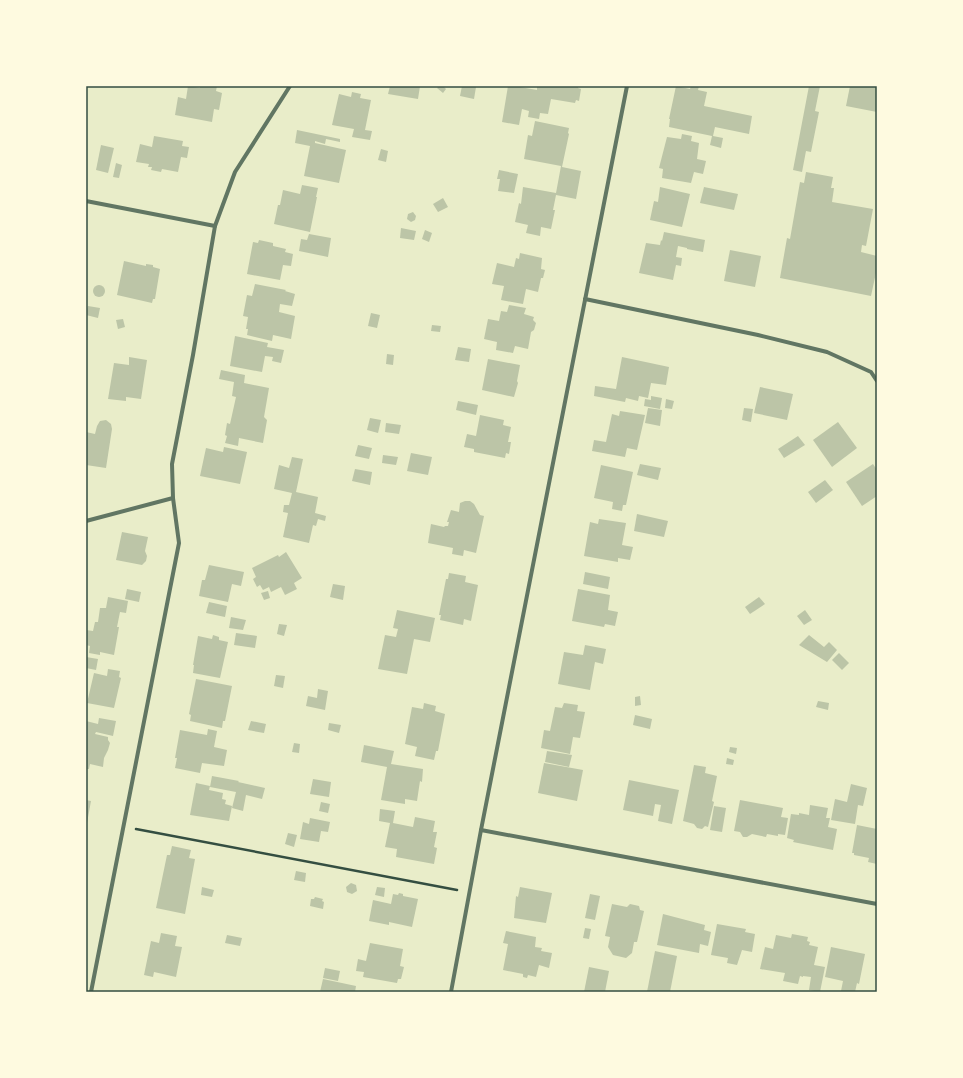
<svg xmlns="http://www.w3.org/2000/svg" width="963" height="1078" font-family="'Noto Sans',sans-serif">
<style>
.building{fill:#bcc5a7}
.lines{fill:none;stroke-linecap:round;stroke-linejoin:round}
.path{stroke:#344e41;stroke-width:2.5}
.minor{stroke:#617663;stroke-width:4}
.neatline{fill:none;stroke:#344e41;stroke-width:1.5}
</style>
<rect width="100%" height="100%" fill="#e9edc9"/>
<!-- building -->
<g class="building">
<polygon points="188,86 200,88 200,86 217,86 216,91 222,93 219,110 214,109 212,122 175,115 178,97 186,99"/>
<polygon points="390,86 420,86 418,99 388,94"/>
<polygon points="439,86 443,86 446,89 443,93 437,88"/>
<polygon points="462,86 476,87 474,99 460,96"/>
<polygon points="508,86 514,86 537,90 537,86 578,86 578,88 581,89 579,101 576,100 575,103 551,99 548,114 540,113 539,119 528,117 529,111 522,109 519,125 502,122"/>
<polygon points="676,86 690,89 691,86 699,86 698,90 707,92 704,106 752,116 749,134 715,127 713,136 723,138 721,148 710,145 712,136 669,127 670,119 669,119"/>
<polygon points="809,86 820,86 815,111 819,112 811,152 806,151 802,172 793,170"/>
<polygon points="850,86 877,87 877,112 846,106"/>
<polygon points="352,92 361,94 360,98 371,100 365,130 372,131 370,140 352,137 354,129 332,125 339,94 351,97"/>
<polygon points="535,121 569,128 568,133 569,134 562,167 581,171 576,199 556,195 553,210 555,210 551,229 541,227 540,236 526,233 528,225 515,222 519,203 521,204 523,187 556,193 561,166 524,159 528,135 532,136"/>
<polygon points="297,130 340,139 340,142 326,139 325,144 315,141 315,143 346,150 339,183 304,176 310,146 295,143"/>
<polygon points="682,134 692,136 691,141 699,143 697,159 706,161 703,174 694,172 691,183 662,178 663,169 659,168 667,137 681,139"/>
<polygon points="154,136 183,141 182,146 189,147 187,158 181,157 178,172 162,169 161,172 151,170 152,167 148,167 149,164 136,162 140,144 152,147"/>
<polygon points="101,145 114,148 108,173 96,170"/>
<polygon points="381,149 388,151 386,162 378,160"/>
<polygon points="116,163 122,165 119,178 113,177"/>
<polygon points="499,170 518,174 514,193 498,191 500,179 497,179"/>
<polygon points="806,172 833,177 831,188 834,188 832,202 873,209 866,246 862,245 861,252 877,256 877,268 871,296 780,278 787,238 790,239 800,182 804,183"/>
<polygon points="302,185 318,188 316,197 317,197 310,232 274,224 278,205 280,205 283,190 300,194"/>
<polygon points="660,187 690,194 682,227 650,220 654,201 658,202"/>
<polygon points="704,187 738,194 734,210 700,203"/>
<polygon points="443,198 448,207 438,212 433,204"/>
<polygon points="413,212 416,216 415,220 411,222 407,219 408,214"/>
<polygon points="401,228 416,231 414,240 400,238"/>
<polygon points="425,230 432,233 429,242 422,239"/>
<polygon points="664,232 705,240 703,252 687,249 687,248 678,246 676,257 682,258 681,266 676,265 673,280 639,273 646,243 660,245 661,240 662,241"/>
<polygon points="309,234 331,238 328,257 299,251 301,239 307,240"/>
<polygon points="259,240 273,243 273,246 286,249 285,252 293,254 291,266 283,265 280,280 247,274 253,242 258,243"/>
<polygon points="730,250 761,256 755,287 724,281"/>
<polygon points="520,253 542,258 541,269 545,270 543,278 541,278 538,292 526,289 523,304 501,300 504,286 492,284 497,263 514,267 516,258 519,259"/>
<polygon points="124,261 146,266 146,264 153,265 153,267 160,269 155,299 153,299 152,303 117,295"/>
<polygon points="255,284 286,290 285,291 295,294 292,306 280,304 279,312 295,316 291,339 273,335 272,341 247,335 248,329 246,329 248,317 243,316 247,295 252,296"/>
<circle cx="99" cy="291" r="6"/>
<polygon points="509,305 526,308 524,314 534,317 533,320 536,323 534,330 531,332 528,349 515,346 513,353 496,350 497,342 484,339 488,319 499,321 501,311 507,312"/>
<polygon points="88,306 100,308 98,318 86,315"/>
<polygon points="371,313 380,315 377,328 368,326"/>
<polygon points="123,319 125,327 118,329 116,320"/>
<polygon points="432,325 441,326 440,332 431,331"/>
<polygon points="235,336 268,343 267,347 284,350 281,363 272,361 273,357 265,356 262,372 230,366"/>
<polygon points="458,347 471,349 469,362 455,360"/>
<polygon points="387,354 394,355 393,365 386,364"/>
<polygon points="129,357 147,360 141,399 126,397 126,401 108,399 114,363 129,365"/>
<polygon points="622,357 669,367 666,385 651,383 648,398 639,396 638,401 626,398 625,402 594,396 595,386 616,389"/>
<polygon points="488,359 520,365 517,381 518,383 514,397 482,390"/>
<polygon points="221,370 245,375 244,383 269,388 264,417 267,420 263,443 239,438 238,446 225,443 227,436 225,435 227,423 230,424 236,397 232,396 234,382 219,379"/>
<polygon points="760,387 793,394 787,420 754,413"/>
<polygon points="651,396 662,398 660,409 644,406 645,399 651,400"/>
<polygon points="666,399 674,401 672,409 665,408"/>
<polygon points="458,401 478,405 476,415 456,410"/>
<polygon points="648,408 662,410 660,426 645,423"/>
<polygon points="744,408 753,409 751,422 742,420"/>
<polygon points="620,411 645,415 637,450 627,448 625,457 592,451 594,440 606,442 612,414 619,416"/>
<polygon points="480,415 504,420 503,425 511,427 508,442 511,442 509,454 506,453 505,458 474,452 474,449 464,447 467,434 476,436"/>
<polygon points="370,418 381,420 378,433 367,430"/>
<polygon points="106,420 111,424 112,429 106,468 86,465 86,432 95,434 97,426 100,421"/>
<polygon points="838,422 857,448 832,467 813,440"/>
<polygon points="386,423 401,425 399,434 385,432"/>
<polygon points="798,436 805,445 784,458 778,449"/>
<polygon points="358,445 372,448 369,459 355,456"/>
<polygon points="224,447 247,452 240,484 200,476 206,448 223,452"/>
<polygon points="411,453 432,457 428,475 407,471"/>
<polygon points="383,455 398,457 396,465 382,463"/>
<polygon points="292,457 303,459 296,492 318,497 315,513 326,516 325,521 318,519 316,526 313,525 309,543 283,537 288,513 283,512 284,505 289,505 292,493 274,489 279,465 289,468"/>
<polygon points="640,464 661,468 658,480 637,475"/>
<polygon points="873,464 877,470 877,496 862,506 846,482"/>
<polygon points="601,465 633,472 626,505 623,505 622,511 612,509 613,502 594,498"/>
<polygon points="355,469 372,472 370,485 352,481"/>
<polygon points="825,480 833,490 816,503 808,492"/>
<polygon points="465,501 470,501 474,504 480,515 484,516 476,553 464,550 463,556 452,554 453,548 428,543 431,524 444,527 445,526 448,526 449,522 447,522 451,510 459,512 460,503"/>
<polygon points="637,514 668,521 664,537 634,531"/>
<polygon points="599,519 626,523 622,545 633,547 630,560 618,558 618,562 584,556 590,522 598,524"/>
<polygon points="122,532 148,537 145,551 147,556 146,561 142,565 116,560"/>
<polygon points="286,552 302,578 294,583 297,589 285,595 281,587 271,592 269,587 263,590 260,585 257,587 253,579 256,577 252,568 278,555 279,557"/>
<polygon points="209,565 244,572 241,586 232,584 228,602 199,596 202,580 205,580"/>
<polygon points="585,572 610,577 608,589 583,584"/>
<polygon points="449,573 466,576 465,582 478,585 471,621 464,619 463,625 440,620 441,615 439,615 446,579 448,579"/>
<polygon points="333,584 345,586 343,600 330,597"/>
<polygon points="127,589 141,592 139,602 125,599"/>
<polygon points="578,589 610,595 608,610 618,612 615,626 605,624 604,627 572,621"/>
<polygon points="268,591 270,598 264,600 261,593"/>
<polygon points="108,597 128,601 126,613 120,612 117,627 119,627 114,655 100,652 100,655 89,653 90,646 86,645 86,630 93,631 95,622 98,622 100,608 106,608"/>
<polygon points="759,597 765,604 750,614 745,607"/>
<polygon points="209,602 227,606 225,617 206,613"/>
<polygon points="397,610 435,618 430,642 414,639 407,674 378,669 385,635 396,637 398,629 393,628"/>
<polygon points="805,610 812,620 804,625 797,616"/>
<polygon points="231,617 246,620 243,630 229,628"/>
<polygon points="279,624 287,625 284,636 277,634"/>
<polygon points="236,633 257,636 255,648 234,645"/>
<polygon points="213,635 219,637 219,640 228,642 220,678 193,673 194,665 193,665 198,636 212,639"/>
<polygon points="809,635 824,647 829,642 837,650 827,662 799,645"/>
<polygon points="585,645 606,649 603,664 595,662 590,690 558,684 564,652 583,655"/>
<polygon points="839,653 849,663 842,670 832,660"/>
<polygon points="86,657 98,659 96,670 86,668"/>
<polygon points="108,669 120,671 119,677 121,678 114,708 87,703 94,673 107,676"/>
<polygon points="276,675 285,676 283,688 274,686"/>
<polygon points="196,679 232,686 225,721 223,721 222,728 190,721 191,715 189,714"/>
<polygon points="318,689 328,691 325,710 306,706 308,696 317,698"/>
<polygon points="640,696 641,705 635,706 635,697"/>
<polygon points="818,701 829,703 828,710 816,707"/>
<polygon points="424,703 436,706 435,711 445,714 438,751 436,751 434,760 415,756 417,747 405,744 412,707 423,709"/>
<polygon points="564,703 578,705 577,711 585,712 580,738 573,737 570,754 541,748 544,730 550,731 555,707 562,708"/>
<polygon points="635,715 652,719 650,729 633,725"/>
<polygon points="99,718 116,721 113,736 96,732 95,734 108,737 108,740 110,743 108,750 104,758 103,767 90,764 89,769 86,769 86,721 98,724"/>
<polygon points="251,721 266,724 264,733 248,730"/>
<polygon points="329,723 341,725 339,733 328,730"/>
<polygon points="208,729 217,731 214,747 227,750 224,766 202,763 200,773 175,768 177,758 175,758 180,730 207,735"/>
<polygon points="294,743 300,744 299,753 292,752"/>
<polygon points="364,745 394,751 391,764 423,769 422,782 420,781 417,801 405,799 405,804 381,800 387,767 361,762"/>
<polygon points="730,747 737,748 736,754 729,752"/>
<polygon points="547,751 572,755 569,767 545,762"/>
<polygon points="727,758 734,760 733,765 726,764"/>
<polygon points="544,763 583,770 577,801 538,793"/>
<polygon points="694,765 706,767 705,773 717,776 712,801 714,802 708,827 705,826 702,829 697,828 694,824 683,821"/>
<polygon points="212,776 239,781 238,782 265,788 262,799 246,795 243,811 232,808 236,792 210,787"/>
<polygon points="313,779 331,782 329,797 310,794"/>
<polygon points="629,780 679,790 672,824 658,821 661,805 655,804 653,816 623,810"/>
<polygon points="196,783 210,786 209,790 223,793 222,799 226,800 225,804 232,806 229,821 190,815"/>
<polygon points="851,784 867,788 863,806 858,805 855,824 831,820 835,799 847,802"/>
<polygon points="86,800 91,801 87,823 86,823"/>
<polygon points="740,800 783,808 781,817 788,818 785,835 778,834 778,836 767,834 766,837 752,834 747,837 743,837 740,832 734,831"/>
<polygon points="321,802 330,804 328,813 319,811"/>
<polygon points="810,805 828,808 826,818 830,818 828,827 837,829 833,850 793,842 794,840 787,838 791,814 799,815 799,813 809,815"/>
<polygon points="714,806 726,808 722,832 710,830"/>
<polygon points="380,809 395,811 393,823 413,827 415,817 435,821 433,832 437,832 434,847 437,848 434,864 396,857 397,849 385,847 390,823 379,821"/>
<polygon points="310,818 330,822 328,832 321,831 319,842 300,839 303,822 309,824"/>
<polygon points="857,825 877,829 877,864 868,862 869,858 854,855 854,853 852,853"/>
<polygon points="288,833 297,835 294,847 285,844"/>
<polygon points="172,846 191,850 189,858 195,859 185,914 156,908 167,855 170,855"/>
<polygon points="296,871 306,873 305,882 294,880"/>
<polygon points="351,883 356,885 357,891 352,894 347,892 346,887"/>
<polygon points="202,887 214,890 212,897 201,895"/>
<polygon points="377,887 385,888 384,897 375,895"/>
<polygon points="520,887 552,893 546,923 514,918 516,896 518,897"/>
<polygon points="399,893 403,894 403,896 418,899 412,927 389,922 389,925 369,921 373,900 391,904 393,894 398,895"/>
<polygon points="590,894 600,896 595,920 585,918"/>
<polygon points="315,897 323,899 322,901 324,902 323,909 310,906 311,899 314,899"/>
<polygon points="612,904 627,907 630,904 639,906 640,910 644,911 637,942 634,942 632,953 626,958 613,955 608,947 610,937 605,936"/>
<polygon points="663,914 705,925 704,930 711,932 708,946 700,944 699,953 657,945"/>
<polygon points="717,924 746,929 745,932 755,934 752,952 742,950 737,965 727,963 728,958 711,955"/>
<polygon points="585,928 591,929 589,939 583,938"/>
<polygon points="506,931 536,937 535,947 542,948 541,951 552,953 549,968 539,965 536,977 528,975 527,978 523,977 523,974 503,970 508,944 503,943"/>
<polygon points="161,933 177,936 175,946 182,947 176,977 154,972 153,977 144,975 151,941 159,943"/>
<polygon points="792,934 808,937 807,941 810,942 809,945 818,947 814,965 825,967 820,992 809,990 811,977 803,976 803,977 800,976 798,984 783,981 785,973 760,969 765,947 773,949 776,935 791,938"/>
<polygon points="227,935 242,938 240,946 225,943"/>
<polygon points="370,943 403,949 400,966 404,967 401,979 398,979 397,983 363,977 364,972 356,971 358,959 366,961"/>
<polygon points="831,947 865,954 859,984 857,983 855,992 841,991 843,981 825,977"/>
<polygon points="655,951 677,956 670,992 647,992"/>
<polygon points="589,967 609,971 605,992 584,992"/>
<polygon points="325,968 340,971 338,981 323,978"/>
<polygon points="323,979 356,986 355,992 320,992"/>
</g>
<g class="lines">
<!-- path -->
<polyline class="path" points="136,829 457,890"/>
<!-- minor -->
<g class="minor">
<polyline points="86,201 215,226"/>
<polyline points="585,299 758,335 827,352 871,372 877,381"/>
<polyline points="86,521 173,498"/>
<polyline points="481,830 877,904"/>
<polyline points="91,992 179,543 173,498 172,464 193,355 215,226 235,172 290,86"/>
<polyline points="451,992 481,830 627,86"/>
</g>
</g>
<!-- border -->
<rect width="963" height="1078" fill="none" stroke="#fefae0" stroke-width="174"/>
<rect x="87" y="87" width="789" height="904" class="neatline"/>
</svg>
